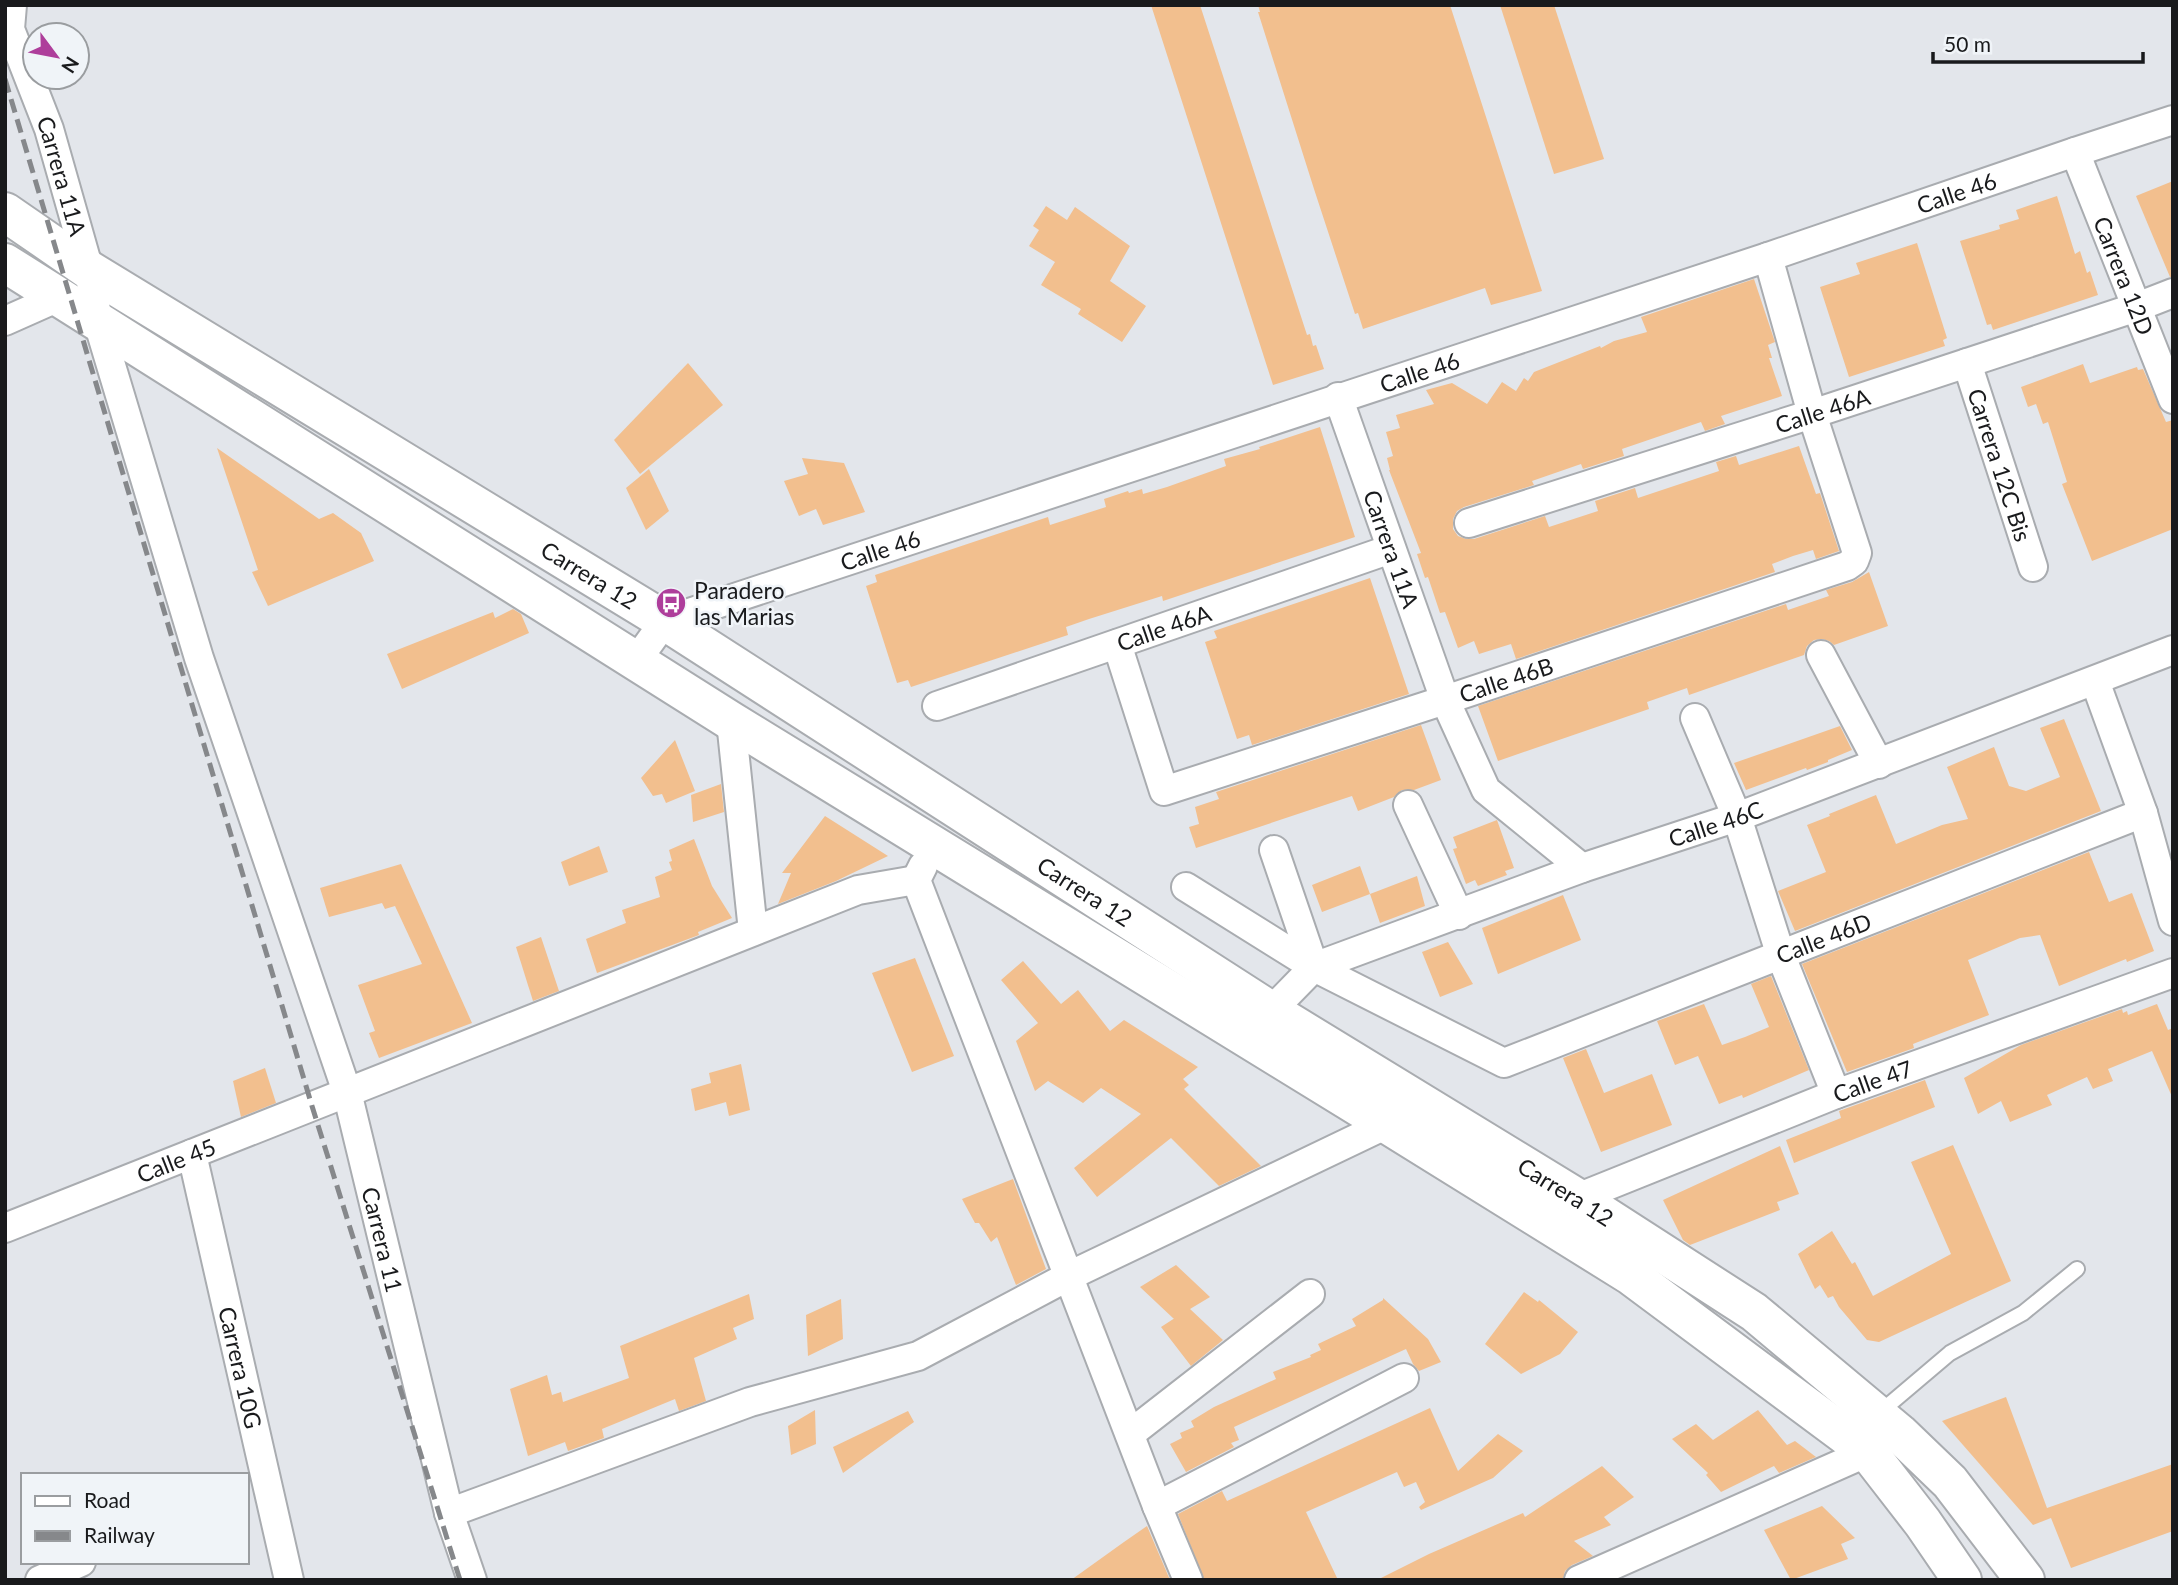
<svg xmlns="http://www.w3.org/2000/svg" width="2178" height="1585" font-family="Lato,sans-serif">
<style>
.building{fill:#f2bf8e}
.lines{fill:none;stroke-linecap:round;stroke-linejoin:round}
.service-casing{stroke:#a9acb0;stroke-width:18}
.minor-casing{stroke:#a9acb0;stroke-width:32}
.primary-casing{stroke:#a9acb0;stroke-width:42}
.service{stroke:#fff;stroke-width:14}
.minor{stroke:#fff;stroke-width:28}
.primary{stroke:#fff;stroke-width:38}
.rail{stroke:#86888b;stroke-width:5;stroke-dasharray:14 7;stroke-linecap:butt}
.labels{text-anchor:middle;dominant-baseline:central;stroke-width:5;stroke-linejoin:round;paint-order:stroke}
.street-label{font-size:23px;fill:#191a1c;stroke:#f0f4f8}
.poi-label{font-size:23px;fill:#191a1c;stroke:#f0f4f8;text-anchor:start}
</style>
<rect width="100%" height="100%" fill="#e3e6eb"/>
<!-- building -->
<g class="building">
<polygon points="1151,5 1200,5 1307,335 1310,334 1313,346 1316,345 1324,369 1273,385"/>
<polygon points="1258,5 1450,5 1542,291 1491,305 1485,288 1363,329 1358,313 1355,314 1314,189 1258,12 1260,12"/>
<polygon points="1500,5 1554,5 1604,159 1554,174"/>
<polygon points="2173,181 2173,277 2170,277 2136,196"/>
<polygon points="2057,196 2075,254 2080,251 2087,273 2090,271 2098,295 1993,330 1991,324 1987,325 1960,241 2000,229 1999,225 2019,219 2016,210"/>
<polygon points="1046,206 1067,220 1075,207 1130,246 1110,281 1146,306 1122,342 1078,314 1081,309 1041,285 1055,262 1029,246 1039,230 1033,226"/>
<polygon points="1917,243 1947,338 1943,340 1945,346 1849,377 1820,287 1860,274 1856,263"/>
<polygon points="1754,279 1775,342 1768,345 1772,358 1769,358 1782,396 1721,416 1725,424 1705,431 1701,422 1622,449 1624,456 1583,469 1581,464 1532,481 1534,485 1464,507 1457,511 1453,519 1453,529 1458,536 1466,539 1474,539 1545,516 1549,527 1598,511 1595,501 1635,488 1638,498 1719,471 1716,462 1736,456 1739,465 1799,446 1816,494 1820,493 1839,551 1816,559 1813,550 1793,556 1772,564 1775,572 1516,659 1511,644 1479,654 1474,641 1458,648 1445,612 1440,613 1428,577 1425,578 1417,554 1421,553 1389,470 1390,470 1387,458 1393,456 1386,432 1400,428 1396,415 1434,404 1426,390 1452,383 1487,404 1502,382 1516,391 1524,378 1528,381 1534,372 1600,346 1601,348 1614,341 1647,332 1641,317"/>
<polygon points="688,363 723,405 640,474 614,440"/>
<polygon points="2083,364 2090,383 2137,367 2138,370 2143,369 2166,422 2173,420 2173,529 2092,561 2062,484 2067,482 2048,422 2043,424 2036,404 2028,407 2021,387"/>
<polygon points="1320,427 1355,537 1163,601 1162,596 1089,619 1066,627 1068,635 911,687 908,680 897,683 866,586 877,582 875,575 1048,517 1050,525 1106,507 1104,499 1128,491 1129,493 1142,489 1143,494 1167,487 1226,466 1224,459 1260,449 1259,447"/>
<polygon points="217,448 319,519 333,513 361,533 374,561 268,606 252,572 258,570"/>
<polygon points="802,458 844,463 865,512 823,525 816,509 799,516 784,481 808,474"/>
<polygon points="649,469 669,511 646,530 626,488"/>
<polygon points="1869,572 1888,626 1834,645 1829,641 1822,639 1814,640 1807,646 1804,655 1689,695 1687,688 1647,702 1649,709 1498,761 1478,706 1786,604 1788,610 1829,596 1826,590 1852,582"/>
<polygon points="1370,578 1409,694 1252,745 1249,735 1237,739 1205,642 1217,638 1214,631"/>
<polygon points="513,609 521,614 529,633 402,689 387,654 493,612 495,618"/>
<polygon points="2064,719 2101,811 1795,931 1778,891 1826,872 1807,825 1830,816 1829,814 1876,795 1896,844 1942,825 1968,819 1947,767 1994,747 2009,786 2026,791 2060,777 2040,728"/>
<polygon points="1421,725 1441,780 1414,790 1402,790 1394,797 1358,811 1352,796 1196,848 1189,827 1199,824 1195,807 1219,799 1216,792"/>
<polygon points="1840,726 1852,750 1828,760 1828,762 1807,770 1806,768 1746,790 1734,763"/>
<polygon points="675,740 695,791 666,803 662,794 653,796 641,778"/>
<polygon points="721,784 724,812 693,822 691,795"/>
<polygon points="825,816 888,856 836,881 778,904 791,873 782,873"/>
<polygon points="1497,820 1514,868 1505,871 1507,875 1478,886 1475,880 1466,884 1453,849 1457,848 1453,837"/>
<polygon points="694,839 712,886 732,918 698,932 699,935 597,973 586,939 626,923 622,910 660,897 655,877 672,870 669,862 672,861 669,850"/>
<polygon points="599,846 608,872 569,886 561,862"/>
<polygon points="2089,852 2109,902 2132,893 2154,951 2127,962 2126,959 2059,986 2040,935 2020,938 1968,960 1989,1015 1918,1042 1913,1044 1914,1048 1847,1072 1802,964"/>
<polygon points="401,864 472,1023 379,1058 369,1033 375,1031 358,985 422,964 395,906 385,909 382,903 329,917 320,888"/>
<polygon points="1360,866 1370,894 1417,876 1425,906 1380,923 1370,894 1322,912 1312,885"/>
<polygon points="1563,895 1581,940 1498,974 1482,928"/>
<polygon points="541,937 559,991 533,1001 516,947"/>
<polygon points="1448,942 1473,984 1440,997 1422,952"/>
<polygon points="915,958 954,1056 912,1072 872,973"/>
<polygon points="1023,961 1061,1004 1078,990 1110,1031 1124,1020 1198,1067 1183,1079 1189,1085 1184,1089 1261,1166 1219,1186 1171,1138 1097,1197 1074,1168 1141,1114 1101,1088 1083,1103 1048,1081 1035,1091 1016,1041 1038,1023 1001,980"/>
<polygon points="1771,976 1809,1070 1743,1098 1742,1095 1719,1104 1698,1056 1675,1065 1657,1021 1704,1004 1722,1045 1745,1037 1769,1027 1751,984"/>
<polygon points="2157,1004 2168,1030 2173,1028 2173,1099 2152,1051 2108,1069 2113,1081 2093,1089 2087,1077 2047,1095 2052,1105 2010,1122 2001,1101 1978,1114 1964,1078 2021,1045 2122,1009 2123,1013 2127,1011 2128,1015"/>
<polygon points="1586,1049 1604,1093 1652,1074 1672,1125 1601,1152 1563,1058"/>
<polygon points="741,1064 750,1110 729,1116 726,1102 695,1111 691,1089 711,1083 709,1073"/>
<polygon points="265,1068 276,1103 241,1117 233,1081"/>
<polygon points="1925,1080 1935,1107 1794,1163 1786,1140 1841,1118 1839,1111"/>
<polygon points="1953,1145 2011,1281 1879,1342 1867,1340 1839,1307 1833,1296 1828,1298 1820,1285 1815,1289 1798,1254 1832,1231 1852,1264 1855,1262 1873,1296 1951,1254 1911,1162"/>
<polygon points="1780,1146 1799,1194 1777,1202 1780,1210 1690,1245 1683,1240 1663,1200"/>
<polygon points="1013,1179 1046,1269 1016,1285 997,1237 991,1242 979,1223 975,1223 962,1199"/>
<polygon points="1176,1265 1210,1297 1190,1309 1223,1340 1191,1366 1161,1327 1178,1316 1174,1319 1140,1287"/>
<polygon points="1524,1292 1538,1302 1539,1300 1578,1332 1560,1354 1521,1374 1485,1344"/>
<polygon points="749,1294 754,1319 733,1328 737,1339 694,1358 706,1401 679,1411 675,1399 602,1429 604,1438 568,1451 565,1442 528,1456 510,1389 547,1375 552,1395 561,1392 563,1402 629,1378 620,1346"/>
<polygon points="1383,1298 1428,1339 1441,1362 1419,1371 1413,1364 1406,1349 1234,1427 1239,1440 1231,1443 1234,1447 1186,1472 1170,1444 1182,1438 1180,1433 1194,1427 1191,1421 1214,1407 1276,1379 1273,1372 1311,1357 1310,1355 1321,1350 1318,1344 1356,1326 1352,1319 1383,1300"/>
<polygon points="841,1299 843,1339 808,1356 806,1315"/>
<polygon points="2006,1397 2047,1508 2173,1464 2173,1531 2071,1568 2051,1518 2033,1525 1942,1421"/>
<polygon points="1430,1408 1458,1471 1498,1434 1523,1451 1493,1478 1421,1510 1419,1507 1425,1502 1416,1482 1404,1487 1397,1472 1306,1512 1338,1580 1204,1580 1178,1514 1222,1491 1227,1501"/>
<polygon points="815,1410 816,1444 791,1455 788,1426"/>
<polygon points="1758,1410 1787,1445 1795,1441 1816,1457 1779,1473 1774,1466 1721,1492 1706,1475 1708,1473 1672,1439 1696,1424 1713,1440"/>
<polygon points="908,1411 914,1422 843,1473 833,1447"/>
<polygon points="1602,1466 1634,1497 1604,1517 1611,1525 1574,1541 1593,1556 1572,1565 1565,1571 1563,1580 1377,1580 1429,1554 1523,1513 1525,1517"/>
<polygon points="1822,1506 1855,1538 1841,1544 1848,1559 1791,1580 1764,1530"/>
<polygon points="1147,1526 1170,1580 1071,1580 1124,1542"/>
</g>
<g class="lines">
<!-- service casing -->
<g class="service-casing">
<polyline id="service" points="1878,1414 1950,1353 2023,1313 2077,1269"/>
</g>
<!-- minor casing -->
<g class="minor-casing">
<g id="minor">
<path id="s1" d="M 12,5 L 10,29 L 49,129 L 89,270 L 98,322 L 199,658 L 347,1092 L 449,1513 L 472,1580"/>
<path id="s2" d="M 2075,152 L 2173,399"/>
<polyline points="5,321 59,297"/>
<path id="s3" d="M 1967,363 L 2033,567"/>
<path id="s4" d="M 1338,397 L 1445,700 L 1486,790 L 1582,868"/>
<path id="s5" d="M 1469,523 L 1812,414 L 2137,307 L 2173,293"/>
<path id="s6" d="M 1117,644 L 1164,791 L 1445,700 L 1847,566 L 1854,561 L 1857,553 L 1812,414 L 1768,257"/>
<polyline points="1821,655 1879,764"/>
<path id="s7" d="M 636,661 L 665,621 L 1768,257 L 2075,152 L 2173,120"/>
<polyline points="2095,681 2143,813 2173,921"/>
<path id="s8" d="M 937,706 L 1391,549"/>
<polyline points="1695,718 1737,817 1781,956 1836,1094"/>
<polyline points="731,721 753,931"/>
<polyline points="1408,805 1459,915"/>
<polyline points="1274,850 1314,967"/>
<polyline points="923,866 916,880 1157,1506 1188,1580"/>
<path id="s9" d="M 1186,887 L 1314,967 L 1504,1063 L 2143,813"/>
<path id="s10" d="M 1271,1011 L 1314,967 L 1582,868 L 1737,817 L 2173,650"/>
<path id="s11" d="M 192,1154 L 289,1580"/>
<path id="s12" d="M 1577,1198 L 1836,1094 L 2173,973"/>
<path id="s13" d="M 5,1228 L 858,890 L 916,880"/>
<polyline points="1130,1434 1310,1294"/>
<polyline points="1157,1506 1404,1378"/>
<polyline points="449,1513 750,1402 918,1356 1069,1276 1387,1124"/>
<polyline points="40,1580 81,1562"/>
<polyline points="1579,1580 1868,1452"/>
</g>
</g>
<!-- primary casing -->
<g class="primary-casing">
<g id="primary">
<path id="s14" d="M 5,212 L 89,270 L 665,621 L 1271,1011 L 1577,1198 L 1754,1312 L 1899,1433 L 1950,1482 L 2025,1580"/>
<polyline points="5,263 731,721 1387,1124 1630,1275 1868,1452 1923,1523 1962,1580"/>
</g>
</g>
<!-- service -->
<use href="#service" class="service"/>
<!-- minor -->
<use href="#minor" class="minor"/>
<!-- primary -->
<use href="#primary" class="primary"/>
<!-- rail -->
<polyline class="rail" points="5,79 312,1106 460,1580"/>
</g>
<!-- icons -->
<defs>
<g id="bus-disc" transform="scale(1.575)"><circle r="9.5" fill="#ae3e9b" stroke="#f0f4f8"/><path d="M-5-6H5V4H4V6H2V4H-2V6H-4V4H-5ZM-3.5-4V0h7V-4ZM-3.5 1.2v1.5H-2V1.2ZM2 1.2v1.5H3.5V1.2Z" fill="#fff"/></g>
</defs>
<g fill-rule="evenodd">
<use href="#bus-disc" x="671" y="603"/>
</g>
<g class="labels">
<!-- street labels -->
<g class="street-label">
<text stroke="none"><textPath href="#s1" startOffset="180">Carrera 11A</textPath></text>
<text stroke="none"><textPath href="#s7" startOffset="1410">Calle 46</textPath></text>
<text stroke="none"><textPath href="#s2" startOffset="133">Carrera 12D</textPath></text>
<text stroke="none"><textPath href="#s7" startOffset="844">Calle 46</textPath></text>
<text stroke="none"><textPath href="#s5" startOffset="371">Calle 46A</textPath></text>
<text stroke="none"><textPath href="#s3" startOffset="107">Carrera 12C Bis</textPath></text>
<text stroke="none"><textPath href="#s7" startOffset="276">Calle 46</textPath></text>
<text stroke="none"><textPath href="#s4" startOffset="161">Carrera 11A</textPath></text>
<text stroke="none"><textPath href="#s14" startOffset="688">Carrera 12</textPath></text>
<text stroke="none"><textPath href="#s8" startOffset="240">Calle 46A</textPath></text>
<text stroke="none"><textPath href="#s6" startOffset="514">Calle 46B</textPath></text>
<text stroke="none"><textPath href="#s10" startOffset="488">Calle 46C</textPath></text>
<text stroke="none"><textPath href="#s14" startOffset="1276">Carrera 12</textPath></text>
<text stroke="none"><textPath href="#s9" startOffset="707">Calle 46D</textPath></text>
<text stroke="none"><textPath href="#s12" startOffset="318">Calle 47</textPath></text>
<text stroke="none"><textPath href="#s13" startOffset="184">Calle 45</textPath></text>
<text stroke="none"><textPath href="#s14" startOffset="1843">Carrera 12</textPath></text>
<text stroke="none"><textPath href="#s1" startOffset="1292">Carrera 11</textPath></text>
<text stroke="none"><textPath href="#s11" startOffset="219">Carrera 10G</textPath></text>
</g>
<!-- poi labels -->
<g class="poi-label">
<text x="694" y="590">Paradero<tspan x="694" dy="26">las Marias</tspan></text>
</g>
</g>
<!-- border -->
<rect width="2178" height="1585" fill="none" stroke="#191a1c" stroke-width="14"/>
<!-- legend -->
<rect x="21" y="1473" width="228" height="91" fill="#f0f4f8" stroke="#9a9da0" stroke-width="2"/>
<rect x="35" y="1496" width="35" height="10" fill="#ffffff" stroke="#9a9da0" stroke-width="2"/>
<text x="84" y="1508" font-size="21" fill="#191a1c">Road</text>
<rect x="35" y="1531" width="35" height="10" fill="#86888b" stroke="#9a9da0" stroke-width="2"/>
<text x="84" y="1543" font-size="21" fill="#191a1c">Railway</text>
<!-- north arrow -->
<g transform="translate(56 56) rotate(122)"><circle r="33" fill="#f0f4f8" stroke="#9a9da0" stroke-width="2"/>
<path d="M0-5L12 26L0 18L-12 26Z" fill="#ae3e9b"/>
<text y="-10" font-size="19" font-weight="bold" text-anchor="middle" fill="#191a1c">N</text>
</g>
<!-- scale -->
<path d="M1933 52v10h210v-10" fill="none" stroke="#191a1c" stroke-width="3.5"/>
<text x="1944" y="52" font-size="21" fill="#191a1c" stroke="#f0f4f8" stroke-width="5" paint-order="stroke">50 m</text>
</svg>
